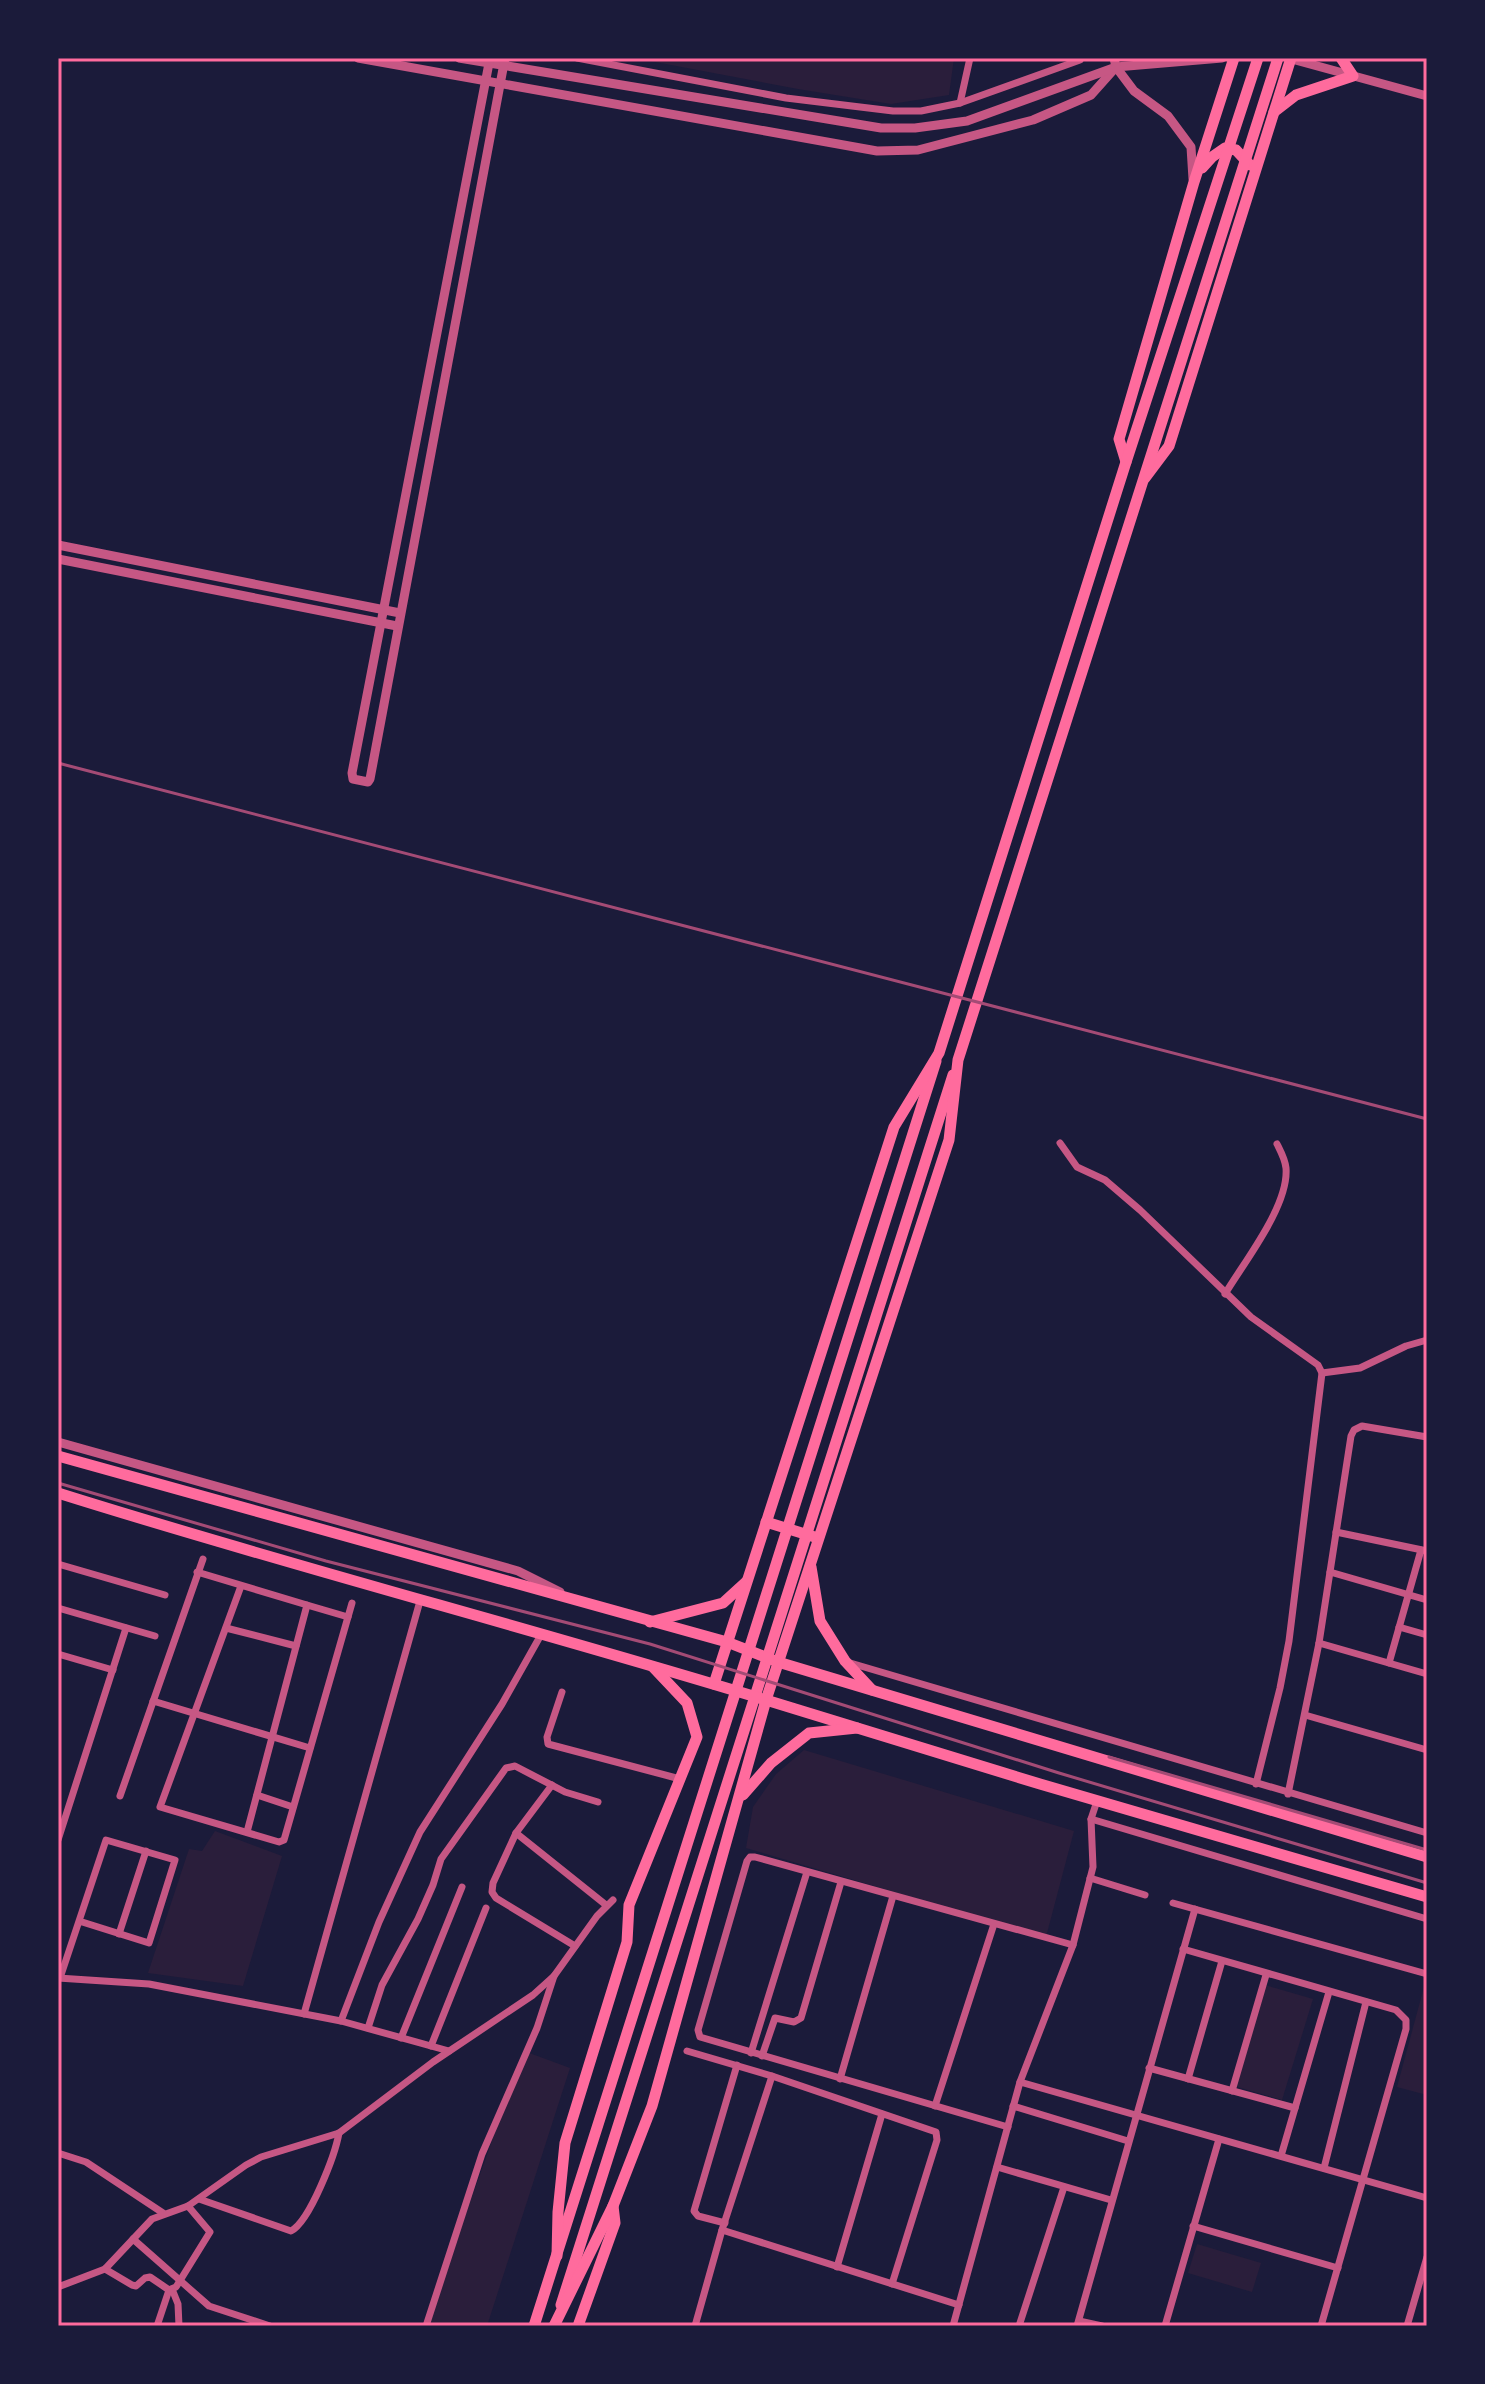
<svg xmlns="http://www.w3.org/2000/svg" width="1485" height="2384" font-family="Bitter,serif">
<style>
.green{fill:#2a1e3b}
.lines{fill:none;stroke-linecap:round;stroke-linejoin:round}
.minor{stroke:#c65784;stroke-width:7}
.tertiary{stroke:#c65784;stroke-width:9}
.primary{stroke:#ff6b9d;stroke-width:11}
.trunk{stroke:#ff6b9d;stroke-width:11}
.rail{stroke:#a44b75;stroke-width:3}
.neatline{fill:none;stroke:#ff6b9d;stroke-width:3}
</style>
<rect width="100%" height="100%" fill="#1b1b3a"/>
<!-- green -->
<g class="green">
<polygon points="634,58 954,58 949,95 891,104 798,89"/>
<polygon points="804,1750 1074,1831 1046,1937 746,1848 753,1807 776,1774"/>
<polygon points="215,1831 282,1856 243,1986 148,1973 189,1849 202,1851"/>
<polygon points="1265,1985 1313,1999 1282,2100 1234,2086"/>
<polygon points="1424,1987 1427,1987 1427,2095 1397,2087"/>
<polygon points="524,2051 570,2068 487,2326 426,2326"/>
<polygon points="1197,2244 1261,2263 1252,2292 1188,2273"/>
</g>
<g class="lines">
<!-- minor -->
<g class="minor">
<polyline points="577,58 786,98 893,111 921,111 960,103 1080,60"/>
<polyline points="960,103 970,58"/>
<polyline points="1060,1143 1077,1167 1105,1180 1140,1210 1251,1317 1318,1365 1322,1373 1289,1641 1280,1688 1256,1784"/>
<path d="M 1225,1294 C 1244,1262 1289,1206 1286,1168 C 1285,1159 1281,1152 1277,1144"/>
<polyline points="1322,1373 1360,1368 1406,1346 1427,1340"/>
<polyline points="1336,1532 1427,1551"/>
<polyline points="58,1564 165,1595"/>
<polyline points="197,1572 307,1605 247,1832"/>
<polyline points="1330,1572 1427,1600"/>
<polyline points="241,1586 160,1807 279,1842 284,1840 352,1603"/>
<polyline points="307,1605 348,1617"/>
<polyline points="58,1608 155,1636"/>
<polyline points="1399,1627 1427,1635"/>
<polyline points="226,1628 296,1646"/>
<polyline points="1319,1643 1427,1674"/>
<polyline points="58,1654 113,1670"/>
<polyline points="847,1662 1427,1833"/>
<polyline points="1389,1663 1421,1550"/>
<polyline points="562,1692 547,1737 548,1744 680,1779"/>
<polyline points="153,1701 310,1748"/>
<polyline points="1305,1715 1427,1750"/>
<polyline points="552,1785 516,1833 493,1883 492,1892 496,1898 575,1946"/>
<polyline points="1288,1794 1319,1643 1351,1436 1354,1430 1362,1426 1427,1437"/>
<polyline points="257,1795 293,1807"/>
<polyline points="120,1796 203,1559"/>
<polyline points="1091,1819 1427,1919"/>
<polyline points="516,1833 606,1905"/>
<polyline points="58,1840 126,1628"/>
<polyline points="1090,1878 1145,1895"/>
<polyline points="1173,1903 1427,1974"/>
<polyline points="119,1934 146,1851"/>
<polyline points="1183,1949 1396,2010 1406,2020 1406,2029 1321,2326"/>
<polyline points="58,1978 149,1984 341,2021 449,2051"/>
<polyline points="60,1978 106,1840 175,1860 149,1943 79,1921"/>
<polyline points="304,2014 420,1601"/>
<polyline points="341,2021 379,1922 420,1832 502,1704 542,1633"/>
<polyline points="368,2028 382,1985 418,1919 433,1885 441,1859 506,1768 515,1766 565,1792 598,1802"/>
<polyline points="401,2038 462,1887"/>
<polyline points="431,2046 486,1908"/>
<polyline points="687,2051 772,2076 936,2132 937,2140 892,2284"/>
<polyline points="751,2053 807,1872"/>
<polyline points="762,2056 775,2018 794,2022 801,2018 841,1882"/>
<polyline points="1149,2068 1295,2108"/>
<polyline points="840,2079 893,1896"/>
<polyline points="1188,2079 1222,1961"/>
<polyline points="1020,2082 1427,2198"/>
<polyline points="1232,2091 1266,1975"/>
<polyline points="935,2106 994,1924"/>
<polyline points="1013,2106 1128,2141"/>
<polyline points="1008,2127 700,2037 698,2030 747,1861 750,1857 755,1857 1073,1945"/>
<polyline points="58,2153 86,2162 163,2213"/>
<polyline points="1281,2156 1329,1992"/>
<polyline points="997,2167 1111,2200"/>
<polyline points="1324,2168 1366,2002"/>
<path d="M 199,2199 L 291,2231 C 310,2221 335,2155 339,2133"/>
<polyline points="725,2223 698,2216 694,2211 737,2065"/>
<polyline points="1193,2226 1338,2268"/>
<polyline points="722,2230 959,2305"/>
<polyline points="133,2239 209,2306 270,2326"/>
<polyline points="837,2267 882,2114"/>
<polyline points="105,2269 132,2285 136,2286 145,2278 150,2277 169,2290 176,2287 210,2232 188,2206"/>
<polyline points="58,2287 105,2269 152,2219 188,2206 246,2165 261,2157 339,2133 433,2062 533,1995 554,1976"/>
<polyline points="172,2289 178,2304 179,2326"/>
<polyline points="1079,2321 1102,2326"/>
<polyline points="157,2326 169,2290"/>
<polyline points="426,2326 482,2154 537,2028 554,1976 597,1916 613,1900"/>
<polyline points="695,2326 722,2230 772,2076"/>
<polyline points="953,2326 1020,2082 1073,1945 1093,1867 1091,1819 1097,1801"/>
<polyline points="1019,2326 1064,2187"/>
<polyline points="1077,2326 1195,1909"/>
<polyline points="1165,2326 1219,2139"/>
<polyline points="1407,2326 1427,2257"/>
</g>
<!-- tertiary -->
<g class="tertiary">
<polyline points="358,58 877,151 918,150 1033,120 1091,95 1116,67"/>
<polyline points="459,58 881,128 915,128 967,121 1116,67 1222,58"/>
<polyline points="490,58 352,773 353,779 368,782 370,779 505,58"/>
<polyline points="1114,58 1116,67 1134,91 1168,116 1191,147 1193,179"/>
<polyline points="1288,58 1427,96"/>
<polyline points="58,545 400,613"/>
<polyline points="58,559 397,626"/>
<polyline points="58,1442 518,1571 560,1592"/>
</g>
<!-- primary -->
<g class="primary">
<polyline points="1274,112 1296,95 1353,76 1341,58"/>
<polyline points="1202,168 1212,157 1225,148 1236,150 1250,165"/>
<polyline points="1126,462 1119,439 1194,182 1234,58"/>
<polyline points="1145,478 1169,446 1291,58"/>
<polyline points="778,1662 1427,1857"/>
<polyline points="766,1700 1040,1784 1427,1897"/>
<polyline points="561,2305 953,1075"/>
<polyline points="534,2326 936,1061"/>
<polyline points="578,2326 615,2223 613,2206"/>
</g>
<!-- trunk -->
<g class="trunk">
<polyline points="58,1456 727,1642 778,1662"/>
<path d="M 58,1493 C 293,1567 531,1628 766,1700"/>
<polyline points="766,1522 818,1538"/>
<polyline points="811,1567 820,1621 845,1661 872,1690"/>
<polyline points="650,1622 723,1603 746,1582"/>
<polyline points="714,1684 894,1127 939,1053 1126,462 1258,58"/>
<polyline points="743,1795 771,1763 809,1733 857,1728"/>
<polyline points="557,2256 558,2212 565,2143 627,1942 629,1905 697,1737 687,1703 653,1667"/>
<polyline points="554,2326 613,2206 652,2106 766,1700 949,1140 958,1060 1278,58"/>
</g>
<!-- rail -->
<g class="rail">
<polyline points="58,763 1427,1119"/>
<polyline points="58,1483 326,1561 650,1644 1059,1773 1427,1883"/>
<polyline points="1109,1757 1427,1850"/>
</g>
</g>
<!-- border -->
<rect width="1485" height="2384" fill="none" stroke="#1b1b3a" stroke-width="120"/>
<rect x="60" y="60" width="1365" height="2264" class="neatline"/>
</svg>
